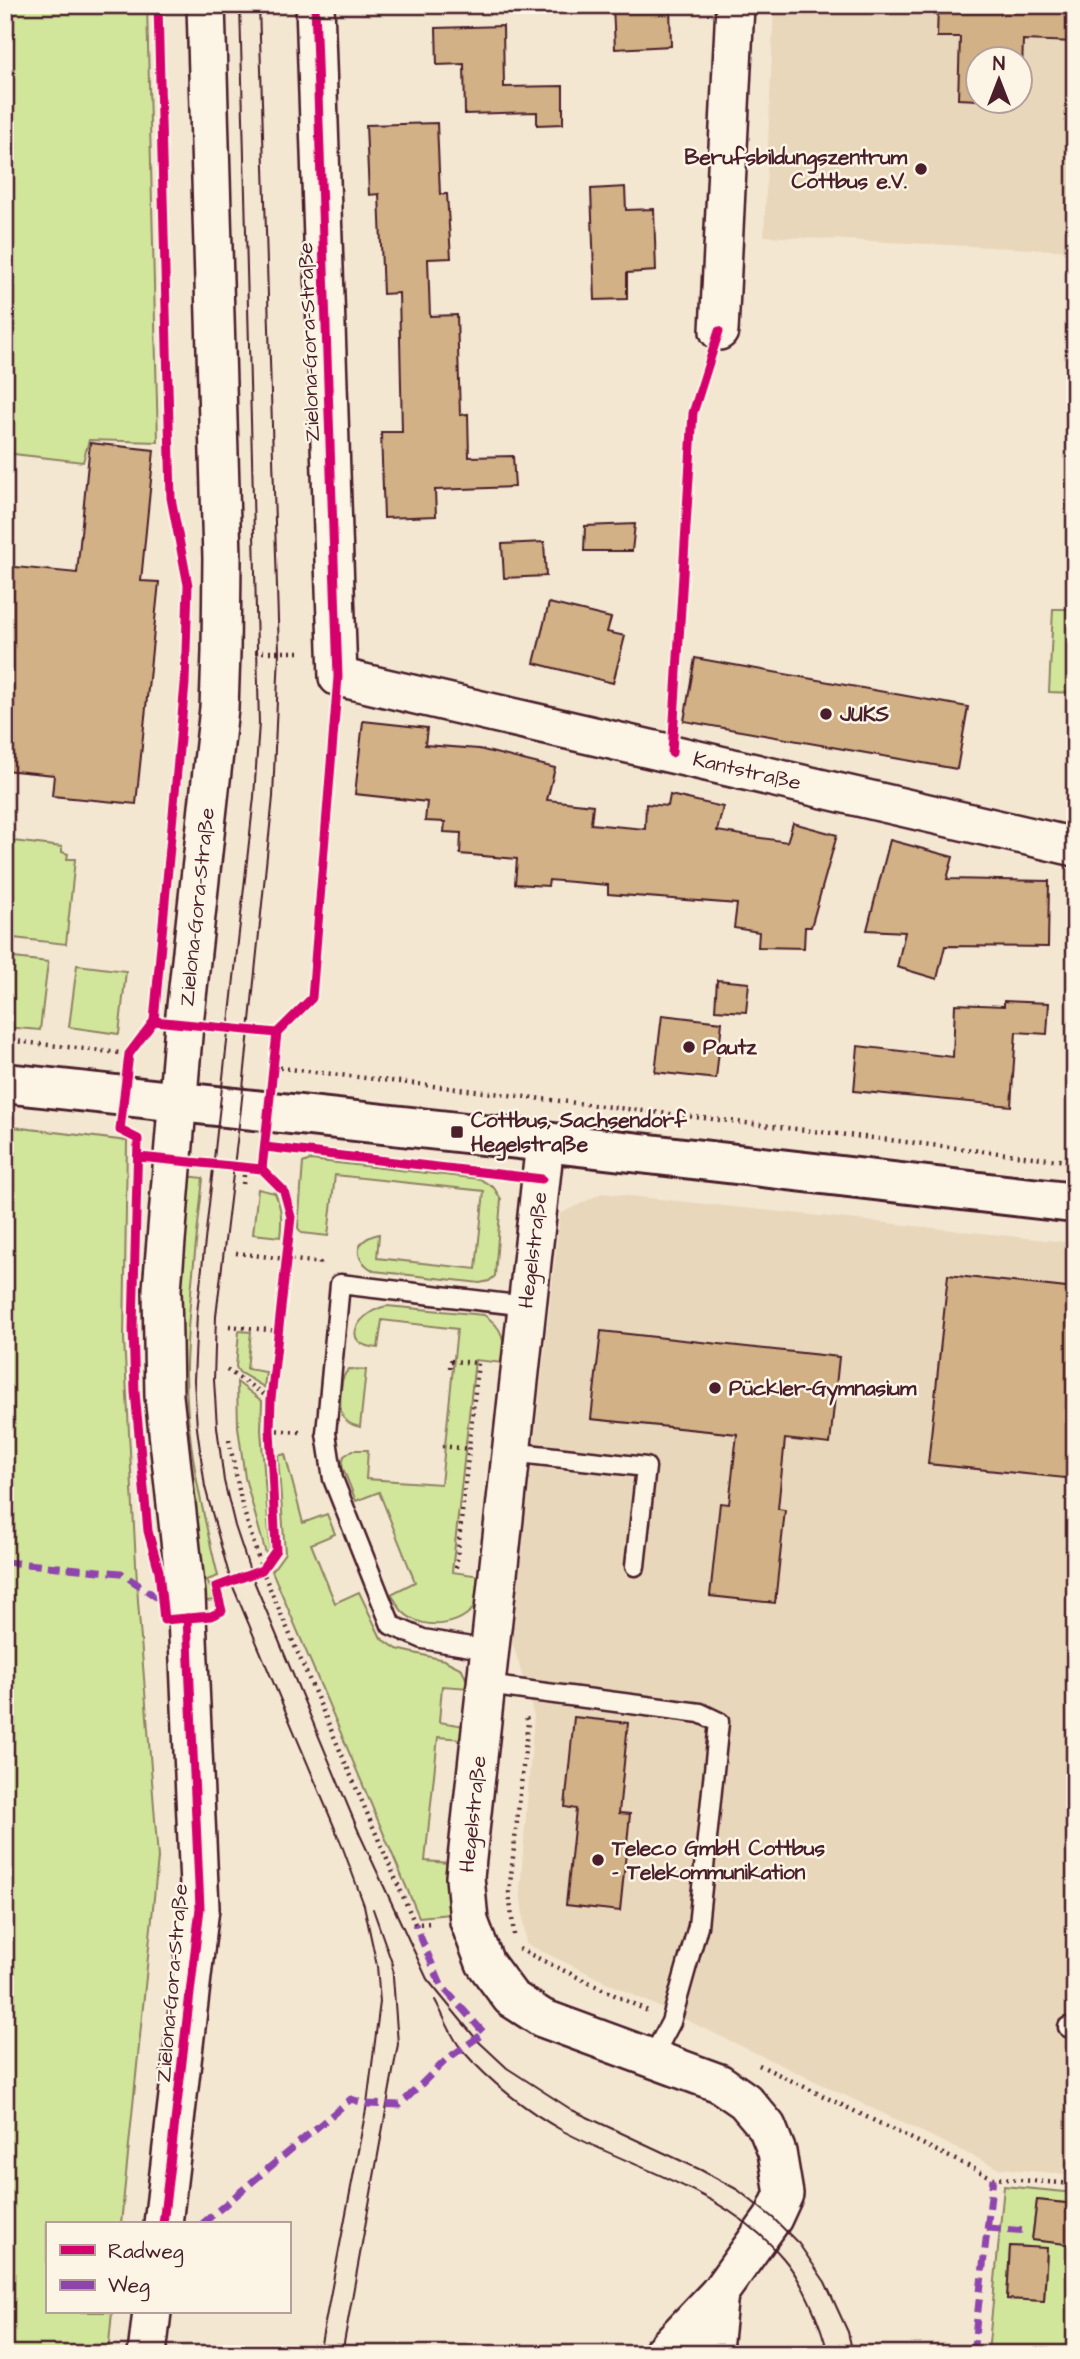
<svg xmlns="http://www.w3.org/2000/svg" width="1080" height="2359" font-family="'Architects Daughter',sans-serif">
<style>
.built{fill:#e9d7bb;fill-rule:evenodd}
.green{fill:#d1e69b;stroke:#8e8263;stroke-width:2;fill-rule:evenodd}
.building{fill:#d1b185;stroke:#4a1f2b;stroke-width:2}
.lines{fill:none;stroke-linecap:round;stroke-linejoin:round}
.lane-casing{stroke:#4a1f2b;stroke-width:23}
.street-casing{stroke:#4a1f2b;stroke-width:42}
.secondary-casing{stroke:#4a1f2b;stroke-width:44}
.path{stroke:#4a1f2b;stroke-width:4.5;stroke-dasharray:2 5;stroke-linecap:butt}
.lane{stroke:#fcf5e5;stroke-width:18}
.street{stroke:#fcf5e5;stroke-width:37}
.secondary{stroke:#fcf5e5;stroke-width:38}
.tram{stroke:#4a1f2b;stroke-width:2}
.quiet{stroke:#8e44ad;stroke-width:7;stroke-dasharray:14 7;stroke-linecap:butt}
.cycleway-casing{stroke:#fcf5e5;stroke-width:13}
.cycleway{stroke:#d6006c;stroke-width:9}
.poi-dot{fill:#4a1f2b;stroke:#fcf5e5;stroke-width:2.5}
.labels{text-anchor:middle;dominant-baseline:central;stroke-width:5;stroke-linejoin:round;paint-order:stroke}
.poi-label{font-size:21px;font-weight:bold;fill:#4a1f2b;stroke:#fcf5e5;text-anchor:start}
.street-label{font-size:21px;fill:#4a1f2b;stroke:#fcf5e5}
</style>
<rect width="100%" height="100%" fill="#f3e7d2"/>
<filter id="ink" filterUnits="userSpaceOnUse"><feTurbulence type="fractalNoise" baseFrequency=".0143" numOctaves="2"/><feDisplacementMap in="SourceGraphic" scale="14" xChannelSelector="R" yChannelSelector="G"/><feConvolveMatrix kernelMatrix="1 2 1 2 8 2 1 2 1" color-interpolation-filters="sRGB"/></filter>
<g filter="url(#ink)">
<!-- built -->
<g class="built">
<path d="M 774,5 L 1075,5 L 1075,251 L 764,236 ZM 978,60 L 1020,60 L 1020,102 L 978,102 Z"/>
<polygon points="602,1193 1075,1243 1075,2175 998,2168 526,1944 520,1889 534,1716 512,1641 560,1214"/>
</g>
<!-- green -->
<g class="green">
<polygon points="5,5 147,5 158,442 89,440 83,462 5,453"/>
<polygon points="1053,609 1075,609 1075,693 1049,692"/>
<polygon points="5,840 62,847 62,852 68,854 67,859 75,859 66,944 5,937"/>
<polygon points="5,957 48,962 40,1030 5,1027"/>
<polygon points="77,965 126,971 119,1034 69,1027"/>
<polygon points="5,1126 127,1141 124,1339 138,1601 158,1858 121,2224 47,2224 47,2312 112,2312 108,2354 5,2354"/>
<path d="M 310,1160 L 480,1179 L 494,1188 L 501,1199 L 495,1276 L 489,1281 L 480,1283 L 374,1271 C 352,1258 354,1240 379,1234 L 377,1258 L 476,1269 L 484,1191 L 335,1175 L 328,1236 L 302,1233 L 298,1228 L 303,1163 Z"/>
<path d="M 187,1176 L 203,1178 C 197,1240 188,1302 186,1365 C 185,1437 201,1506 218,1576 L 207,1580 L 215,1600 L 199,1602 L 181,1395 L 179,1300 Z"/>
<path d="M 258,1189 L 275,1193 C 282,1209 282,1220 280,1237 L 253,1234 Z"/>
<path d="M 387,1306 L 484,1315 C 504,1328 505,1340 503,1363 L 475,1360 L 452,1572 L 481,1576 C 481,1582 481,1591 479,1598 C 469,1626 424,1633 403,1612 C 398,1607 395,1599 391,1594 L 415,1582 L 379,1492 L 356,1501 L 342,1466 L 344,1456 L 353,1450 L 368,1450 L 366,1479 L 441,1484 L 457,1329 L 382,1320 L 378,1348 C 337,1345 359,1311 387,1306 Z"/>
<polygon points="239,1331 251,1332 247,1369 266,1372 264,1387 239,1372 236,1367"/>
<path d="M 349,1369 L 366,1370 L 360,1427 C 339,1423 339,1409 341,1391 C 342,1381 342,1376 349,1369 Z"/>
<polygon points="237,1382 262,1401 261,1430 270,1548 266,1554 245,1478 238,1427"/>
<polygon points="285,1454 303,1523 327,1514 335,1534 311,1544 335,1603 359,1592 381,1638 397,1649 444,1660 462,1669 470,1688 442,1686 439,1722 465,1726 464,1739 438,1737 425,1861 450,1863 450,1914 419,1917 272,1571 285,1553 278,1456"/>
<path d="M 1004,2186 L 1075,2193 L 1075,2204 L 1037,2200 L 1032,2240 L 1075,2245 L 1075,2354 L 988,2354 ZM 1010,2246 L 1030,2247 L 1030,2255 L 1047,2256 L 1044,2301 L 1007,2299 Z"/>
</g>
<!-- building -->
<g class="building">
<polygon points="613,5 670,5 671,46 615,49"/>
<polygon points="938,5 1075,5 1075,42 1023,40 1021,101 1020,60 978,60 978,100 958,99 960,37 937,37"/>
<polygon points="503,26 504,87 563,86 563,124 537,125 537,112 465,114 464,64 437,65 436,28"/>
<polygon points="437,123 440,194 447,194 451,258 428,259 430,316 457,315 460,415 468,414 469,457 513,456 515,487 435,490 436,516 384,518 381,432 402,432 399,293 383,294 379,194 369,195 366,125"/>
<polygon points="625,187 626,210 654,209 656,271 627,273 627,299 595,300 591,189"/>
<polygon points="90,443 154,450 141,581 159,582 136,804 52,796 54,775 5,770 5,566 77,573"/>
<polygon points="635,524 632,551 584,551 585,526"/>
<polygon points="544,542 546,576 504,578 502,544"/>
<polygon points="549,603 611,618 607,632 625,636 613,683 534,663"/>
<polygon points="695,658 968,707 957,769 684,721"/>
<polygon points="363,721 427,728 425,745 479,749 555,768 547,800 593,805 591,824 645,829 646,804 668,806 670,795 723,807 717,831 787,842 793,823 837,835 811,927 805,927 804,948 758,947 759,932 734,928 737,904 608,894 608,885 549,880 548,886 515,884 517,859 460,854 461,833 444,832 445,822 425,821 427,802 355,794"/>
<polygon points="890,840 953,857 947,879 1049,881 1048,947 945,946 937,979 897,967 905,932 867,930"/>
<polygon points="717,980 749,983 746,1012 715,1010"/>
<polygon points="1004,1001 1049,1003 1047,1034 1016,1032 1011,1106 854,1091 858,1046 953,1057 955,1004 1004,1006"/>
<polygon points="662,1015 722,1022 716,1079 655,1072"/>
<polygon points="948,1275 1075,1289 1075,1479 928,1464"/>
<polygon points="601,1331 839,1357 830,1444 785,1439 778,1509 785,1510 775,1603 710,1596 720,1503 729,1504 737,1434 591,1419"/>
<polygon points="574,1717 628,1723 619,1813 630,1814 620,1911 566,1905 576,1809 565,1807"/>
<polygon points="1037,2200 1075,2204 1075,2245 1032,2240"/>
<polygon points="1010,2246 1047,2248 1044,2301 1007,2299"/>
</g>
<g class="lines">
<!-- lane casing -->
<g class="lane-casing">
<g id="lane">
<polyline points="510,1452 646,1467 635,1566"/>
<polyline points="489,1650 423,1639 391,1625 333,1479 326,1433 340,1284 526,1306"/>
<polyline points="486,1685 700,1713 719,1722 698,1926 671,2022 652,2058"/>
<polyline points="1068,2027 1075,2028"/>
</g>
</g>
<!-- street casing -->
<g class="street-casing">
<g id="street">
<polyline points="315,5 338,677 1075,847"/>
<polyline points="719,331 735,5"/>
<polyline points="545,1142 465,1877 469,1921 485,1963 511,1998 542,2018 719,2083 745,2101 767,2127 777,2152 784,2194 773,2218 719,2293 661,2354"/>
<polyline points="163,2224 200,1908 186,1594 164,1396 162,1289 184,1024 219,708 221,652 222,558 206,5"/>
<polyline points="147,2354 152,2312"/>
<polyline points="715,2354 713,2349 719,2293"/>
</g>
</g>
<!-- secondary casing -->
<g class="secondary-casing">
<polyline id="secondary" points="5,1083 457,1132 1075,1203"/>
</g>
<!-- path -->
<g class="path">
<polyline points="255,652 303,652"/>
<polyline points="5,1040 129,1054"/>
<polyline points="273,1067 1075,1162"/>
<polyline points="1069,1162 1075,1091"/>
<polyline points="243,1184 245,1167"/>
<polyline points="236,1253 320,1263 320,1268"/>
<polyline points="229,1326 278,1331"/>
<polyline points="450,1368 451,1361 478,1363 456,1569"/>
<polyline points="227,1370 271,1399"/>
<polyline points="270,1430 301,1432"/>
<polyline points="229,1440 242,1505 262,1570 415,1924 434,1923"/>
<polyline points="442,1446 469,1449"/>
<polyline points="514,1935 509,1893 528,1722 525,1715"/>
<polyline points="519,1949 650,2012"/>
<polyline points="759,2065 993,2178 1075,2184"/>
</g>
<!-- lane -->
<use href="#lane" class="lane"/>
<!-- street -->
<use href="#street" class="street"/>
<!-- secondary -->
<use href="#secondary" class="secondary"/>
<!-- tram -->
<g class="tram">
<polyline points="240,5 259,723 254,797 197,1313 194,1380 197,1428 205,1487 231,1582 341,1843 364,1905 377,1966 380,2002 367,2104 319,2354"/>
<polyline points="259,5 279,652 273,797 241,1108 216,1316 214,1380 217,1427 224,1481 235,1526 251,1574 360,1835 427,1979 477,2040 507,2068 572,2110 701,2170 738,2190 773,2218 799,2244 825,2282 848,2332 853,2354"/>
<path d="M 435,2000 C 444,2016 451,2038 463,2051 C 490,2082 527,2111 563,2131 C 637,2170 727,2191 783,2258 C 803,2281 821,2324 828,2354"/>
<polyline points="342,2354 398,2044 392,1963 373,1909"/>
</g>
<!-- quiet -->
<g class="quiet">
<polyline points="5,1562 121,1573 162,1601"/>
<polyline points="202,2224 351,2099 367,2104 400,2105 447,2059 484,2033 441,1985 415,1924"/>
<polyline points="987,2228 1027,2231"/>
<polyline points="973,2354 993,2178"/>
<polyline points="1063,2354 1075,2345"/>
</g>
<!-- cycleway casing -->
<g class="cycleway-casing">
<g id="cycleway">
<polyline points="672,753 693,413 719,331"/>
<polyline points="154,1021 277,1033"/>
<polyline points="265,1147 542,1179"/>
<polyline points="139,1157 262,1169 284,1191 291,1217 271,1399 270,1430 276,1550 262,1570 216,1587 222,1611 211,1616 164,1620 159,1571 148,1531 135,1392 133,1328 138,1139 120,1130 129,1054 154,1021 185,684 188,585 171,498 158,5"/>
<polyline points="262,1169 277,1033 312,998 338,677 315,5"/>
<polyline points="163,2224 200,1908 187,1618"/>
</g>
</g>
<!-- cycleway -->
<use href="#cycleway" class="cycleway"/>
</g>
</g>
<!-- markers -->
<g class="poi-dot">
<circle cx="921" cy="169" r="7"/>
<circle cx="826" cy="714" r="7"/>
<circle cx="689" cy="1047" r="7"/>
<rect x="450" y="1125" width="14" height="14" rx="3.5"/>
<circle cx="715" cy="1388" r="7"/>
<circle cx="598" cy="1860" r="7"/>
</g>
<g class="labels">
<!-- poi labels -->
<g class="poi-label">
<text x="907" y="157" text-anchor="end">Berufsbildungszentrum<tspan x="907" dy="24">Cottbus e.V.</tspan></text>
<text x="840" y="714">JUKS</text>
<text x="703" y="1047">Pautz</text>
<text x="471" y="1120">Cottbus, Sachsendorf<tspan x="471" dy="24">Hegelstraße</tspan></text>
<text x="729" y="1388">Pückler-Gymnasium</text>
<text x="612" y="1848">Teleco GmbH Cottbus<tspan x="612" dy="24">- Telekommunikation</tspan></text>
</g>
<!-- street labels -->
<g class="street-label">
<text transform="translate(309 342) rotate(-92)">Zielona-Gora-Straße</text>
<text transform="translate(747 771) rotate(13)">Kantstraße</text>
<text transform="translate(197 907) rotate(-84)">Zielona-Gora-Straße</text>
<text transform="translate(533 1250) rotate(-83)">Hegelstraße</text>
<text transform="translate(473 1814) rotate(-84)">Hegelstraße</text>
<text transform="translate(172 1983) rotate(-85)">Zielona-Gora-Straße</text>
</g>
</g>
<!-- margin -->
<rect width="1080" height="2359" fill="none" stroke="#fcf5e5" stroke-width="28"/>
<rect x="14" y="14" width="1052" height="2331" fill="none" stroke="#4a1f2b" stroke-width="2.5" filter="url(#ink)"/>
<!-- legend -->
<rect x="46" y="2222" width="245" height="91" fill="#fcf5e5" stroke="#b59f9b" stroke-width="2"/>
<rect x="60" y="2245" width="35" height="10" fill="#d6006c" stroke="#b59f9b" stroke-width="2"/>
<text x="108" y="2258" font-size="21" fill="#4a1f2b">Radweg</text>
<rect x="60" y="2280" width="35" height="10" fill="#8e44ad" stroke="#b59f9b" stroke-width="2"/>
<text x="108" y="2292" font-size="21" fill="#4a1f2b">Weg</text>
<!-- north arrow -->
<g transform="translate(999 80)"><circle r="33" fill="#fcf5e5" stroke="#b59f9b" stroke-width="2"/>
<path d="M0-5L12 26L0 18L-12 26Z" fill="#4a1f2b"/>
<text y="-10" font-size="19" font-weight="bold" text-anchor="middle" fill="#4a1f2b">N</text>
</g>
</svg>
